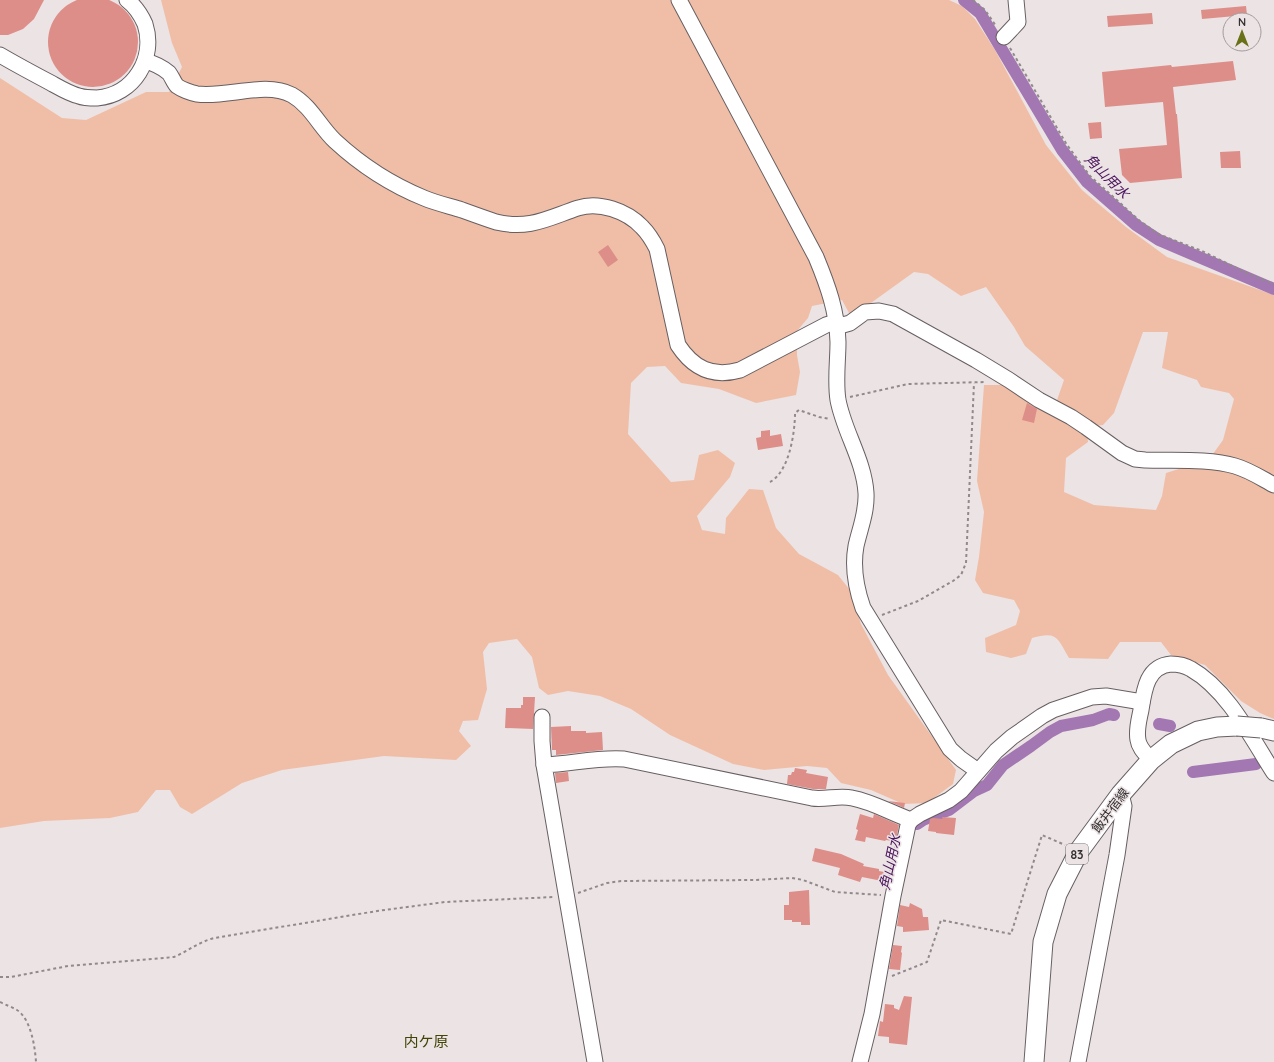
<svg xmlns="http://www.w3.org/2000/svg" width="1274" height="1062" font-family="Quicksand,'Noto Sans JP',sans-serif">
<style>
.green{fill:#f0bea6;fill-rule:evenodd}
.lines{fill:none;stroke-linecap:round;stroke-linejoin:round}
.canal{stroke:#a277b2;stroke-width:12}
.building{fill:#dd8e88}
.minor-casing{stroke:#675f61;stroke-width:17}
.major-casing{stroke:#675f61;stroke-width:21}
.path{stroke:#908a8b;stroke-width:2;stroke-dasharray:3 3;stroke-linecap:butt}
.minor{stroke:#fff;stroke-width:15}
.major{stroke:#fff;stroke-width:19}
.major-bridge-casing{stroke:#675f61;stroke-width:21;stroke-linecap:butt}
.major-bridge{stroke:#fff;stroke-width:19}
.labels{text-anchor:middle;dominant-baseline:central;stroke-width:3;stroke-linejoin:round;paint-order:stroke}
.shield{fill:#ece3e5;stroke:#6b6667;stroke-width:1}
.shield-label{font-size:12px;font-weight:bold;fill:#343131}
.street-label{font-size:13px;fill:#343131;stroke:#ece3e5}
.water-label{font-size:14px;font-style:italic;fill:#4b155d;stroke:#ece3e5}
.quarter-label{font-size:15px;fill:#404507;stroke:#ece3e5}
</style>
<rect width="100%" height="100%" fill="#ece3e5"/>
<!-- green -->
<path class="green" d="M 161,0 L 949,0 L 962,6 L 975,19 L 995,50 L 1046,145 L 1082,190 L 1126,227 L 1167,257 L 1274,295 L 1274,719 L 1260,713 L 1241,701 L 1205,665 L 1171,655 L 1161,642 L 1120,642 L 1108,659 L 1069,658 C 1057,638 1058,631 1032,638 L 1026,654 L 1011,658 L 986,652 L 985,638 L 1016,625 L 1020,611 L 1014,600 L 983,593 L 975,580 L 979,557 L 984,512 L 977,481 L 984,385 L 1002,385 L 1056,403 L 1064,380 L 1025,346 L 1014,327 L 986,287 L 961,296 L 928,274 L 914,272 L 857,313 L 849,313 L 842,300 L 812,306 L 808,318 L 797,331 L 797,355 L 800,372 L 796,395 L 756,403 L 719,389 L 681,383 L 665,366 L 647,367 L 631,383 L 628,434 L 671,482 L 694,480 L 699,455 L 718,450 L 735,463 L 730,477 L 697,516 L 702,530 L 725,534 L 726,518 L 749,489 L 763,490 L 776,528 L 799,554 L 838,575 L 850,590 L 861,624 L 888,675 L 956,770 L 953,784 L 927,803 L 903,804 L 871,790 L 841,783 L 827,768 L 807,766 L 764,770 L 733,764 L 670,735 L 631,709 L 600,696 L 568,691 L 548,695 L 539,688 L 532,657 L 517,639 L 489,643 L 483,652 L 487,689 L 478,720 L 463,721 L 459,731 L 471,746 L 456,760 L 384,756 L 282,770 L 242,783 L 192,814 L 180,807 L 170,790 L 156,790 L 138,812 L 110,818 L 44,821 L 0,828 L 0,78 L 62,118 L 86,120 L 146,92 L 169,92 L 182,67 L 172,43 ZM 1143,332 L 1168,332 L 1162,368 L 1197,380 L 1201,387 L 1229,393 L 1234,399 L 1223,440 L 1205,465 L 1182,468 L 1166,473 L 1162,496 L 1156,510 L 1094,505 L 1064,492 L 1066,458 L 1088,442 L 1087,433 L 1095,426 L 1103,425 L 1114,413 Z"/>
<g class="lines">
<!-- canal -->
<g class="canal">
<polyline points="964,0 980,13 1062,150 1087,182 1136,225 1159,240 1274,289"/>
<polyline points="1159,724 1170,726"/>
<polyline points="1193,772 1256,764"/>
<polyline points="917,824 923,820 949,810 974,791 987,785 1003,765 1031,746 1050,732 1061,726 1093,720 1109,714 1114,715"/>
</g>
</g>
<!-- building -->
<g class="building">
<circle cx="93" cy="42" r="45"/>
<polygon points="0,0 44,0 34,19 23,29 8,35 0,35"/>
<polygon points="1246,6 1247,15 1202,19 1201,10"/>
<polygon points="1152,13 1153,24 1108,27 1107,16"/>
<polygon points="1233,61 1236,80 1173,87 1176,114 1177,114 1182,178 1130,183 1122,175 1119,149 1167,145 1163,102 1105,107 1102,72 1171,65 1172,67"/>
<polygon points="1101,122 1102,138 1090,139 1088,123"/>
<polygon points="1240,151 1241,168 1221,168 1220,152"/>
<polygon points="608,245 618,260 608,267 598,252"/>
<polygon points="1027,403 1037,409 1034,423 1022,420"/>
<polygon points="770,430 770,436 781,434 783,446 758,450 756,438 761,437 761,431"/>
<polygon points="523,697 535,697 533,729 505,728 506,708 521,708 521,705 523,705"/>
<polygon points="571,726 571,731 586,731 586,733 602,732 603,750 556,755 556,750 552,750 551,727"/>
<polygon points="795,768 807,770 806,773 828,777 826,789 813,789 787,784 788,775 791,775 792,772 794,772"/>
<polygon points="568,772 569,781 556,783 555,773"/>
<polygon points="888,801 905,803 904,808 900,806"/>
<polygon points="860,814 873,818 874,814 899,825 896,839 892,838 892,841 886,840 885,841 866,837 865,842 855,840 858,830 856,829"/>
<polygon points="942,817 956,818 954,835 936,833 936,832 928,831 930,819 933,818 943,819"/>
<polygon points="815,848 841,854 864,864 863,866 879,869 879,871 884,872 882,881 862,877 860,882 838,875 840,868 812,861"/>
<polygon points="809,890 810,925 801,925 801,922 792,922 792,920 784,920 784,905 789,905 789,892"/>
<polygon points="910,903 922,909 923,917 928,917 929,930 903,932 903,927 897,926 900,905 909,907"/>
<polygon points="893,945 902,946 901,952 902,953 900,970 889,969"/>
<polygon points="904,996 912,997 907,1045 889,1043 889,1037 878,1036 880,1021 883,1022 885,1004 894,1005 894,1008 899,1010"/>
</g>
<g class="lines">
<!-- minor casing -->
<g class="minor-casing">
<g id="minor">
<path d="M 679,0 L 816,257 C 828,286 837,311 838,342 C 838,361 835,381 838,400 C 844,432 864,460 866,493 C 867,512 860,528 856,546 C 852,568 856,588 863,608 L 950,749 L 961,759 L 978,771"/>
<polyline points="1004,37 1018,22 1016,0"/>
<path d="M 0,55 C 17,65 34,74 51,83 C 60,88 70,94 79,96 C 84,98 92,98 97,98 C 134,95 156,58 145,24 C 141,15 135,6 127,0"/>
<path d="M 145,61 C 153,63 162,67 169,73 C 172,77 174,83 177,86 C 181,89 191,93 197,94 C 227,98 265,81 292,95 C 311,106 320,127 335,141 C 361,165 392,185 424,198 C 436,203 449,206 462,210 C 473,214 484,218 496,222 C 529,230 548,218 578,208 C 599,201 627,211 642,227 C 648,233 653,241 657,249 L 678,345 C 693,368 712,378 740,370 L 826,325 L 836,322 L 843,325 L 850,323 L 865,312 L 879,311 L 893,314 L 976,360 L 1009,380 L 1039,400 L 1071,417 L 1086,427 L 1122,453 L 1135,459 L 1145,460 C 1172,461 1209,458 1235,466 C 1249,470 1261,478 1274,485"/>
<polyline points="542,717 542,741 544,765"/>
<path d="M 1151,760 C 1146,754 1139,748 1138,740 C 1136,730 1139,720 1141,710 C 1144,690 1147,666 1171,664 C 1177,664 1186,666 1191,669 C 1228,690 1252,739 1274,773"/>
<polyline points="911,820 920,814 949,800 961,791 996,751 1012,737 1042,716 1053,710 1092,697 1106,696 1142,702"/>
<path d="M 595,1062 L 544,765 C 571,764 597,757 624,759 L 812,798 C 825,800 839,795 852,798 C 873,802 891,813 911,820 L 908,825 L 893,896 L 872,1014 L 860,1062"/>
<polyline points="1078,1062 1117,855 1124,806 1121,794"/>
</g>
</g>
<!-- major casing -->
<g class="major-casing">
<g id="major">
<polyline points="1261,728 1274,731"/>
<polyline points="1034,1062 1043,942 1057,894 1079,851 1121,794 1151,760 1171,744 1198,731 1217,727 1237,726"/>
</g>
</g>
<!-- path -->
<g class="path">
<polyline points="973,0 985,10 996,26"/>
<polyline points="1010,48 1067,145 1090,176 1140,221 1158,234 1202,251 1255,277 1274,284"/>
<polyline points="850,397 908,384 986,382"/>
<path d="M 770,482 C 789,472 795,433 795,413 L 799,410 L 819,417 L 830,419"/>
<polyline points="882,615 918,601 953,581 961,575 966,563 974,383"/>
<polyline points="578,893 607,883 621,881 754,880 792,878 803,880 835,892 881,895"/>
<polyline points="892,976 927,962 941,920 1011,934 1042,835 1065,845"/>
<path d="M 0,977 L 11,977 L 68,966 L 174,957 C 188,951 199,942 214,938 L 377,911 L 445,902 L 554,897"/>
<path d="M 0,1002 C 6,1005 12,1007 17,1010 C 31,1019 35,1047 36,1062"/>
</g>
<!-- minor -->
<use href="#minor" class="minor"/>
<!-- major -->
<use href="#major" class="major"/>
<!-- major-bridge casing -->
<g class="major-bridge-casing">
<polyline id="major-bridge" points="1237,726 1261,728"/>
</g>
<!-- major-bridge -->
<use href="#major-bridge" class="major-bridge"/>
</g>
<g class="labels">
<!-- shield labels -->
<rect class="shield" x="1066" y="844" width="22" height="20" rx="3"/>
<g class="shield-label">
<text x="1077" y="854">83</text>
</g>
<!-- street labels -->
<g class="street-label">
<text transform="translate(1110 810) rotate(-53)">飯井宿線</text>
</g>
<!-- water labels -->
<g class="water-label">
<text transform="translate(1107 176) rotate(45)">角山用水</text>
<text transform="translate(890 862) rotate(-78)">角山用水</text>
</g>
<!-- quarter labels -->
<g class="quarter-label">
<text x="426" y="1041">内ケ原</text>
</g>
</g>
<!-- north arrow -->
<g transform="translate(1242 32)"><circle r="19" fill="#ece3e5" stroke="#a29c9d"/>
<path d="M0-3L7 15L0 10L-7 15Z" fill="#687018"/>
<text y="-6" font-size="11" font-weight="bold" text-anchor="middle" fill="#343131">N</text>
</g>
</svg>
